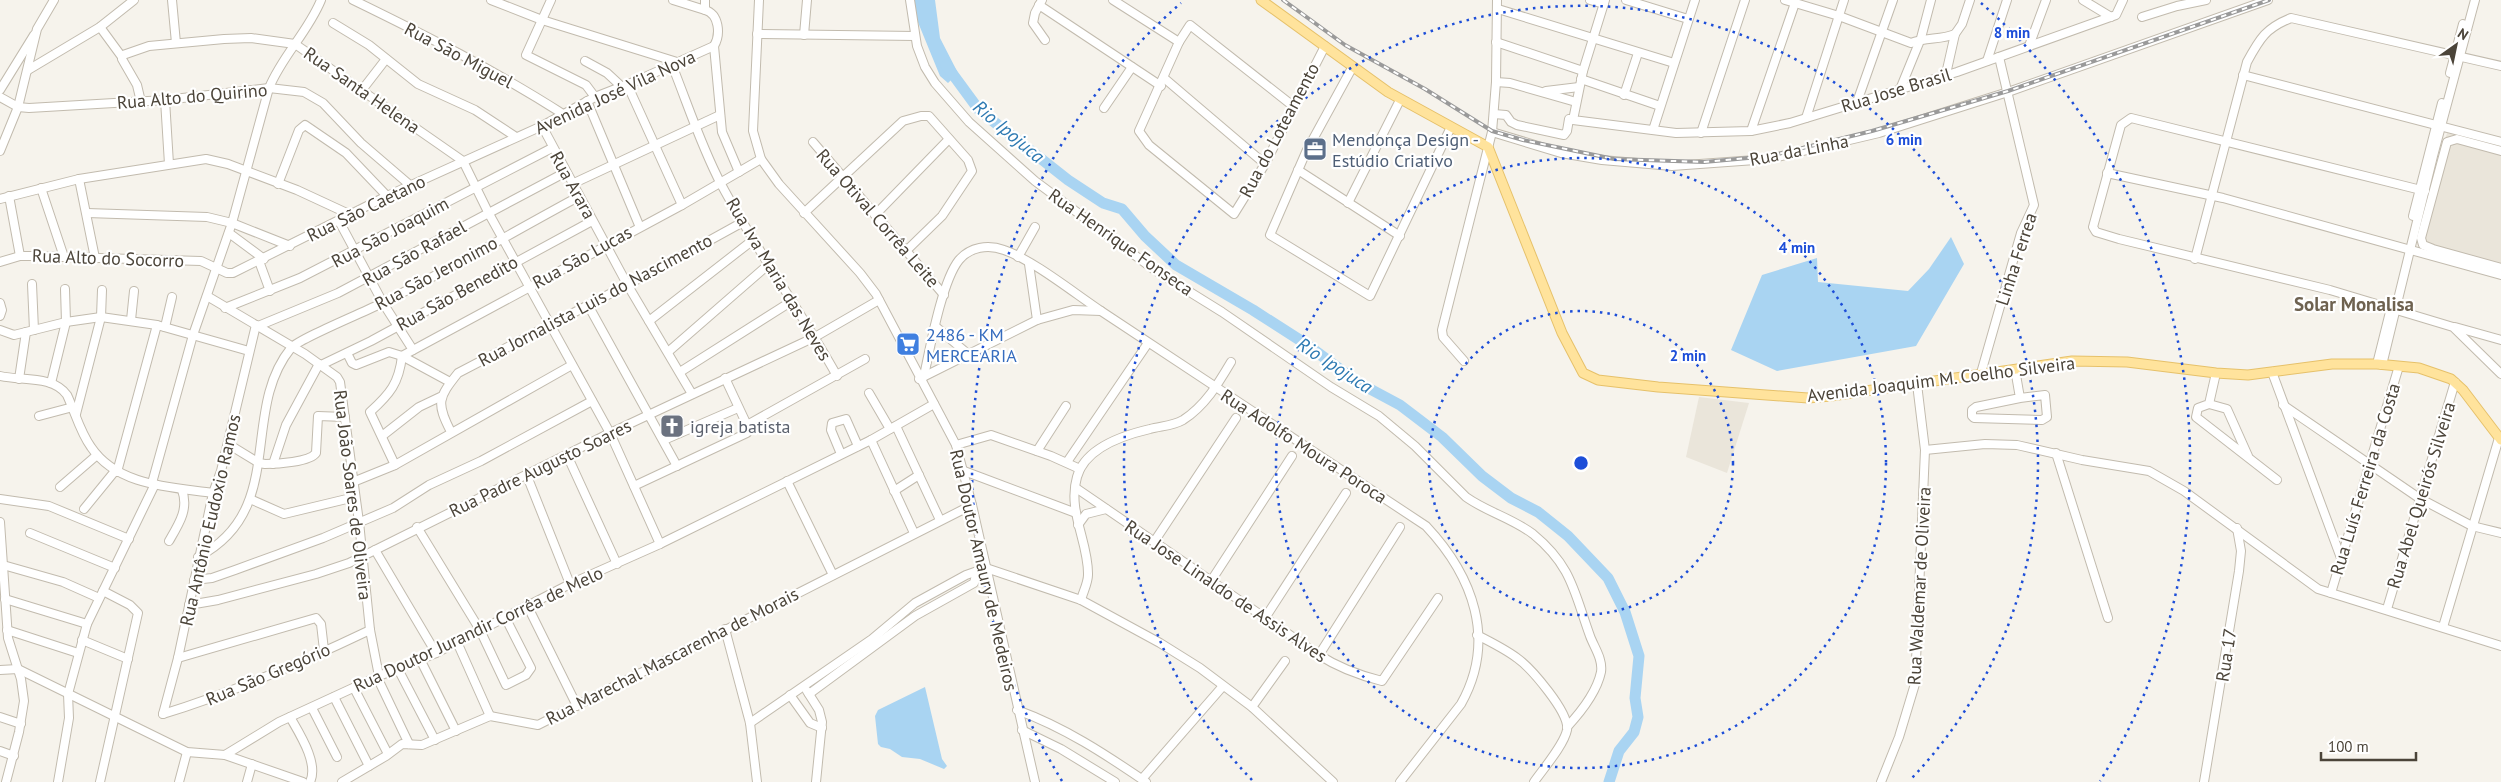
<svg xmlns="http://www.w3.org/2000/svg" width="2501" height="782" font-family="'PT Sans',sans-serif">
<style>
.residential{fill:#eae5da}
.water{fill:#a9d4f2}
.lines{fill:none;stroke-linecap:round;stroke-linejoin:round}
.river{stroke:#a9d4f2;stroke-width:11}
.minor-casing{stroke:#c2bbae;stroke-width:10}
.major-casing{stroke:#e6c16a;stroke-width:11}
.minor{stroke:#fff;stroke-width:8}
.major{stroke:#ffe39c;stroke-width:9}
.rail-casing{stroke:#9a9a9a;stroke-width:4}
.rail{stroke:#fff;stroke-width:2;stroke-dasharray:5.5;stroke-linecap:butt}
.ring{fill:none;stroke:#1d4ed8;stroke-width:2.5;stroke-dasharray:2.5 5}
.labels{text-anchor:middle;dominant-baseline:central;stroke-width:4.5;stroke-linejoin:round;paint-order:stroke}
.street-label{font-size:18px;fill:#4b4439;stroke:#fff}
.service-label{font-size:18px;fill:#4e5e75;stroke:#fff;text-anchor:start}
.shop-label{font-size:18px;fill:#366cbe;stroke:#fff;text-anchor:start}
.worship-label{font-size:18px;fill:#5b616d;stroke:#fff;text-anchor:start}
.water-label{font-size:19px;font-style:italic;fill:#2e7ab2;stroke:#fff}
.neighbourhood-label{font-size:19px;font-weight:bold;fill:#6e6250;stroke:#fff}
.centre{fill:#1d4ed8;stroke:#fff;stroke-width:2.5}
.ring-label{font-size:15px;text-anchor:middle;font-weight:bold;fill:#1d4ed8;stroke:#fff;stroke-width:4.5;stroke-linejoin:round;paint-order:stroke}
</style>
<rect width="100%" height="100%" fill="#f6f3ec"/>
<!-- residential -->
<g class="residential">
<polygon points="2447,133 2501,147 2501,267 2417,245"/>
<polygon points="1699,397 1749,403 1727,473 1686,457"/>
</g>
<!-- water -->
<g class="water">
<polygon points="915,0 935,0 940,38 958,73 948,83 940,76 915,15"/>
<polygon points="1951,237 1964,264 1916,346 1777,371 1731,350 1762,275 1817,258 1818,282 1908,291 1929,269"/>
<polygon points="925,687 942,759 947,766 944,769 920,759 902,757 890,749 881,747 878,744 875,716 878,710"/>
</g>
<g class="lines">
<!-- river -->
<polyline class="river" points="946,65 979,110 1068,180 1103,203 1122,209 1145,236 1176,265 1253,310 1306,344 1357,382 1400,405 1442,437 1482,476 1511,498 1538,512 1568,536 1608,578 1625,612 1639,656 1635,698 1638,717 1634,732 1619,751 1609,782"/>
<!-- minor casing -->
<g class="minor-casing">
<g id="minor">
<polyline points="172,0 176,43"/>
<path d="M 353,0 C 425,35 496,71 563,114"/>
<polyline points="491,0 542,20 677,62"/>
<polyline points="551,0 526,55 586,85 595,97"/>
<polyline points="673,0 705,10"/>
<path d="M 705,0 L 705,10 C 719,14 721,34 714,46 L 722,132 L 739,172"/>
<polyline points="759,0 753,131 761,159 779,184 860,273 876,294 956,445 972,505 1035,782"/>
<path d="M 910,0 L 917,46 L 925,67 L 935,83 L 969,122 L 1035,181 L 1156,271 L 1222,312 L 1331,387 L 1379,416 L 1415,446 L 1466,497 C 1487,512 1512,518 1533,534 C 1572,566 1574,592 1590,636 C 1594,647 1603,659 1601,672 C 1597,691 1580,713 1567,727"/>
<polyline points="1042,0 1035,13 1033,23 1045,40"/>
<polyline points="1113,0 1179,42"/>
<polyline points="1590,0 1604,4"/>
<polyline points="1605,0 1583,71 1573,120 1676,133 1751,131 1790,123 1957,72 2116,15 2123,0"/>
<polyline points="1626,0 1688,19"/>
<path d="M 1785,0 L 1839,16 L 1911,43 C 1926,37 1941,40 1955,34"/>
<polyline points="2083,0 2111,17"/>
<polyline points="1039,5 1161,86"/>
<polyline points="1498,9 1674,63"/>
<polyline points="2142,17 2177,6 2206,0"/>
<polyline points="333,23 369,45 418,84 475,110 516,137"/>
<polyline points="100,27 122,57"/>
<polyline points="757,34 915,36"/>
<polyline points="804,35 807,0"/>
<polyline points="1496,42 1583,71"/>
<polyline points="2029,46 2046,0"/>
<polyline points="585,61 607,73 621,86"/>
<polyline points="1987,61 2007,0"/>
<path d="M 672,65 C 688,105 701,146 721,184 C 756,250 801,311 837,376"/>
<polyline points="1352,68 1306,152 1270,235 1370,296 1451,127"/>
<polyline points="28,70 100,27 134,0"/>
<polyline points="2450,73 2463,24"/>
<polyline points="1946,74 1955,34 1962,24 1970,0"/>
<polyline points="2243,75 2501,142"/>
<polyline points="1164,78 1265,164"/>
<polyline points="1581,79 1660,106"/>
<polyline points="1496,82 1510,83 1576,102"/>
<polyline points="627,84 682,205"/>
<polyline points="1901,87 1921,38 1931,0"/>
<polyline points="0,90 34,35"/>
<polyline points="362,90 386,59"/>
<polyline points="1546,91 1579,87"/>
<polyline points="1624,95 1638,53"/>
<polyline points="0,97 18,107 29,108 165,100 269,88 304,92 323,103 361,143 411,186"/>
<polyline points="165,100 169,164"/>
<polyline points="587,101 639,225"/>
<polyline points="141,102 137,85 122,59 123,55 149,46 224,39 251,38 295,44 463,161 488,212 610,433 660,544"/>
<polyline points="1857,102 1893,0"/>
<polyline points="1293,106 1190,25 1179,42 1139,131 1149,145 1234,214 1265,164 1325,46"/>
<polyline points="1104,108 1132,67"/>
<polyline points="1494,114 1506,115 1511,122 1517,125 1564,135 1567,131 1569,119 1573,120"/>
<polyline points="1806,118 1844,0"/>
<polyline points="542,126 627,284 692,394"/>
<polyline points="1653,130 1695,0"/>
<polyline points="1751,131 1795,3"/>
<polyline points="1492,132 1561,153 1602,160 1672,166 1769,159 1879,133 2008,92 2268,0"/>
<polyline points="1701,133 1745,0"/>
<polyline points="813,142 944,295"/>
<polyline points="0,151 18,107 37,29 54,0"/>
<polyline points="2501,151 2457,139 2447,142 2421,238 2423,245 2433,249 2501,268"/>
<polyline points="1298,170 1400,236"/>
<polyline points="2107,173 2223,198 2501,275"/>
<polyline points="79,179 95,258"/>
<polyline points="278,184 299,130 305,125 346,153 387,196"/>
<polyline points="572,184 720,115"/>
<polyline points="41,188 64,257"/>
<polyline points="2425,191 2131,118 2121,125 2093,227 2096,232 2119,239 2330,290 2453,327 2501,374"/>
<polyline points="9,196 20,256"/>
<polyline points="0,199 79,179 206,159 228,164 297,190 351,215"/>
<polyline points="1348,203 1400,100"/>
<polyline points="87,213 207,217 232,223 290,246"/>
<polyline points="804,213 903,121 921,116 929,116 968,160 972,171 942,216 906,251"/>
<polyline points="875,215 949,139"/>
<polyline points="2413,216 2442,103"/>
<polyline points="339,221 383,303 413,350"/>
<polyline points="229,233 264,259"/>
<polyline points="1018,257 1035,227"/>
<path d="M 2195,259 L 2247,62 C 2260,38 2266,28 2291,18 L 2501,66"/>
<polyline points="259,261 270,291"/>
<polyline points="0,262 20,256 31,256 201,261 227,273 233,273 387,196 542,126 595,97 636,81 714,46"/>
<polyline points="1029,264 1037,320"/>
<polyline points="32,284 34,330"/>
<polyline points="207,296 305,354 337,377 340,382 359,522 370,630 379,676"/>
<polyline points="0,303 2,310 0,316"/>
<polyline points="588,305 677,466"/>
<polyline points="225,308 300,278 552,148"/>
<polyline points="131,320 134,291"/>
<polyline points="649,321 753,240"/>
<polyline points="258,326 338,293 566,172"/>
<polyline points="935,326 968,354"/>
<polyline points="165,327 172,297"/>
<polyline points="2455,327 2501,340"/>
<polyline points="0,330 14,335 66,322 101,317 157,325 249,351"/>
<polyline points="668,352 769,264"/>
<polyline points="347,353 352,363 356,365 389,352 402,356 450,382"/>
<polyline points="402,356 682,205 761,159"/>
<polyline points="1464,361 1443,337 1442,330 1492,132 1496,82 1497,0"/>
<polyline points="2377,364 2390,312"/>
<polyline points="321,365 371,341 592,221"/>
<polyline points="2382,365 2433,156 2475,0"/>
<polyline points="2015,369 2020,398 1976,407 1972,410 1972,416 1974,418 2042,420 2047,417 2045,395 2020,398"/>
<polyline points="680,372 792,301"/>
<polyline points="2272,372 2341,558"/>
<polyline points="1981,373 2021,233 2034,205 1999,57"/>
<polyline points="2216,373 2209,404 2198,408 2196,417 2277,480"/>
<path d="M 0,376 C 21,381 53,375 67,395 C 75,412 80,432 91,447 C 117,486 171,487 213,493"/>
<path d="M 924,376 C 930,348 942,281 959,260 C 970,247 988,244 1004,250 C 1033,260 1074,293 1101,311"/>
<polyline points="725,378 747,425"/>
<polyline points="19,379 26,332"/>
<path d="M 919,379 L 1037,320 L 1073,310 L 1101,311 L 1426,526 C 1473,576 1497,640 1461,704 L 1400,782"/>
<polyline points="51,383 66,322 65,289"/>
<polyline points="869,393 890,429"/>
<polyline points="2209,404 2227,409 2248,456"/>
<polyline points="2283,405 2419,498 2472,526 2501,533"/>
<polyline points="76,414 101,317 102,290"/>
<polyline points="39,416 73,407"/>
<polyline points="896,426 940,520"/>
<path d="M 451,432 C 436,403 438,398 458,373 L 665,265 L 743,222"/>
<polyline points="382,436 419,407 440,397"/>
<polyline points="664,440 738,408"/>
<polyline points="871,440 914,533"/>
<path d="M 228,444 L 259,463 L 265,464 C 277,464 310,462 316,453 L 318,416 L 345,417"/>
<polyline points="956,445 991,435 1051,456 1080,469"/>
<polyline points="1925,450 1985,444 2017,445 2082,460 2149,471 2184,491 2318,589 2501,646"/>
<polyline points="1037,451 1066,406"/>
<polyline points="2056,453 2108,618"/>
<polyline points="841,454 831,430 832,423 846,419 858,446"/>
<polyline points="567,455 617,564"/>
<polyline points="1067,462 1148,343"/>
<polyline points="273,464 286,425 319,364"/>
<path d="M 395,465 L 370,412 C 390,394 399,383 402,356"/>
<polyline points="964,471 1076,513"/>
<polyline points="117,472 157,325"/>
<polyline points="527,476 570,584"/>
<polyline points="787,481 833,575"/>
<polyline points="353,482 395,465 572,365"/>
<path d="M 152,483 L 193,335 L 232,223 L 269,88 C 282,56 308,32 321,0"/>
<polyline points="634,486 747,433 747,425 865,359"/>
<polyline points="60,487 97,455"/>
<path d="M 1076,488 L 1319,655 C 1339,668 1358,675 1382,681 L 1438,598"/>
<polyline points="894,491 919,475"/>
<polyline points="0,499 49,506 129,539"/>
<polyline points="250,499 284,514 355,497"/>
<polyline points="84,509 115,471"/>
<polyline points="0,522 8,638 21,679 24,701 19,732 6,782"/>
<polyline points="1078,525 1086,514 1106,509"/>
<polyline points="417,527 480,630 506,685 526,675 531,668 505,617"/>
<polyline points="30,533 115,568"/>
<path d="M 169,541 C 179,524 189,509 182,490"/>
<polyline points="1154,542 1236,418"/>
<polyline points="375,550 436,653"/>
<path d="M 198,557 C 288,510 239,412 291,348 C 298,339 367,311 382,303 C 449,270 513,232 578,197"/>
<polyline points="3,565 63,582 99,598"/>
<polyline points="194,580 212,578 235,570 323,538 393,508 429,485 481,461 592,401"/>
<polyline points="1211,581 1292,456"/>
<polyline points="2331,593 2399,366"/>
<polyline points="5,599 87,624"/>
<path d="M 1081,600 C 1083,592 1088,583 1088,575 C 1089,543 1067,511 1077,477 C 1085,448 1124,435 1150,429 C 1161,426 1173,426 1183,420 C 1205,406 1218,384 1231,362"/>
<polyline points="189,605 218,600 316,574 349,563 610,433 815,337 879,300"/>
<polyline points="527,605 577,706"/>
<polyline points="2387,609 2455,382"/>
<polyline points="1265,618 1346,493"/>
<polyline points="2443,627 2499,438"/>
<polyline points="725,629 750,723 757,782"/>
<polyline points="7,630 78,653"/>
<path d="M 1477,635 C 1491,642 1505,649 1517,658 C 1531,668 1570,713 1567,730 C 1564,745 1543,769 1534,782"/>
<polyline points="82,640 128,659"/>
<polyline points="457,642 490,716"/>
<polyline points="1319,655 1400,527"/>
<polyline points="178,658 316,618 321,624 324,650"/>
<polyline points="420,659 456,731"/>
<polyline points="398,669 435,740"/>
<polyline points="0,670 18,669 187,752 225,755 279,722 379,676 436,653 570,584 660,544 871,440 934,404"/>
<polyline points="377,677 409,744"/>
<polyline points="354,688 388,754"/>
<polyline points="807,691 819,710 822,722 816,782"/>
<polyline points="809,694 915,616 974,583 977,571"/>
<polyline points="790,695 810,723 822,728"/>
<polyline points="334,697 369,766"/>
<polyline points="1252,707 1285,661"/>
<polyline points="312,708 337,757"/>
<path d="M 1017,710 C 1064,727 1105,754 1146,782"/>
<polyline points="163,714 178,658 213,493 221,471 256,325"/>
<path d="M 163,714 C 235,692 303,662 370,630"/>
<polyline points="0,717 21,724"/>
<path d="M 290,717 C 299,733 319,763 310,782"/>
<polyline points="750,723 872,639 915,603 966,575 986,568 1081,600 1160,643 1200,668 1252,707 1333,782"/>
<polyline points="1022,730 1061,749 1115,782"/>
<polyline points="0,751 14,756"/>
<polyline points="225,755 303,782"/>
<polyline points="1142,779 1223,686"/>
<polyline points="58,782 69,718 68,694 87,624 155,484"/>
<polyline points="100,782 138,613 130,605 103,591"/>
<polyline points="179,782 187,752"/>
<polyline points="247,782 252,764"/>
<polyline points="342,782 386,756 402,744 422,745 490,716 538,725 972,505"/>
<polyline points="1881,782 1899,737 1915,684 1925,450 1917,384"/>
<polyline points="2204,782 2239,571 2241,551 2237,528"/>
</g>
</g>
<!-- major casing -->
<g class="major-casing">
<polyline id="major" points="1261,0 1388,92 1488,147 1562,333 1583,373 1598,380 1658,387 1808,398 1831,396 2072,361 2127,362 2216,373 2248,375 2332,364 2377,364 2419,368 2451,379 2463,390 2501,440"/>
</g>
<!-- minor -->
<use href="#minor" class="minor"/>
<!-- major -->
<use href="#major" class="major"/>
<!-- rail casing -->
<g class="rail-casing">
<polyline id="rail" points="1283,0 1345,45 1425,89 1492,131 1523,140 1614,159 1704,162 1770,156 1872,131 2008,91 2269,0"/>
</g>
<!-- rail -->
<use href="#rail" class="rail"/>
</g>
<!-- distance rings -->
<g class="ring">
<circle cx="1581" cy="463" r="152"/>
<circle cx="1581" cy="463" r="305"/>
<path d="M1252 780A457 457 0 1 1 1910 780"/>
<path d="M1062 781A609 609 0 0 1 1181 3M1981 3A609 609 0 0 1 2100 781"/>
</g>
<!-- icons -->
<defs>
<g id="office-square" transform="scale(1.25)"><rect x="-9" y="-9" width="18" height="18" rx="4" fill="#5c6f8a" stroke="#fff"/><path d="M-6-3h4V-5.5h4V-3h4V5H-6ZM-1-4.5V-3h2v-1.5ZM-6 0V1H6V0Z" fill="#fff"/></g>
<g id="supermarket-square" transform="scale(1.25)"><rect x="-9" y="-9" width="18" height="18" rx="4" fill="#3f7fe0" stroke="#fff"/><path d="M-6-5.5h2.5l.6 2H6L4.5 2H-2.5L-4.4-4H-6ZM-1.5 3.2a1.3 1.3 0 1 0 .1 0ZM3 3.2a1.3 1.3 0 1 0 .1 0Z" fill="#fff"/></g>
<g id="church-square" transform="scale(1.25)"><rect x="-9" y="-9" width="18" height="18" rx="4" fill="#6b7280" stroke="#fff"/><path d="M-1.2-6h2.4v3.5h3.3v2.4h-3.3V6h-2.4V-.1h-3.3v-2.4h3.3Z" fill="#fff"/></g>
</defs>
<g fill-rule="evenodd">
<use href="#office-square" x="1315" y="149"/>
<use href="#supermarket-square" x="908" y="344"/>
<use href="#church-square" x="672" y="426"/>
</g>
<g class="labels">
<!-- street labels -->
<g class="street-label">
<text transform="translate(459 55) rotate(28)">Rua São Miguel</text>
<text transform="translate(362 90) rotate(35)">Rua Santa Helena</text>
<text transform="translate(1896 90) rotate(-17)">Rua Jose Brasil</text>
<text transform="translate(615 92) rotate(-25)">Avenida José Vila Nova</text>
<text transform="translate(192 96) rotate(-5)">Rua Alto do Quirino</text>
<text transform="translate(1279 130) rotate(-62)">Rua do Loteamento</text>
<text transform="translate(1799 150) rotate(-11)">Rua da Linha</text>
<text transform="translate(573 185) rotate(61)">Rua Arara</text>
<text transform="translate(366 208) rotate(-26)">Rua São Caetano</text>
<text transform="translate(878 218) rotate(49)">Rua Otival Corrêa Leite</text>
<text transform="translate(390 232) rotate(-28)">Rua São Joaquim</text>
<text transform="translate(1121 242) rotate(35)">Rua Henrique Fonseca</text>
<text transform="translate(414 253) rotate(-29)">Rua São Rafael</text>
<text transform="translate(582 257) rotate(-29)">Rua São Lucas</text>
<text transform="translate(108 258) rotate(2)">Rua Alto do Socorro</text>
<text transform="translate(2016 259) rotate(-72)">Linha Ferrea</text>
<text transform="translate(436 273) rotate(-28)">Rua São Jeronimo</text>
<text transform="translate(779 279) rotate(59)">Rua Iva Maria das Neves</text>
<text transform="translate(457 293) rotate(-29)">Rua São Benedito</text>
<text transform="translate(595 300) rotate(-28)">Rua Jornalista Luis do Nascimento</text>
<text transform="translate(1941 379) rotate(-7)">Avenida Joaquim M. Coelho Silveira</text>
<text transform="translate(1304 446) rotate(33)">Rua Adolfo Moura Poroca</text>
<text transform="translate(540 468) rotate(-26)">Rua Padre Augusto Soares</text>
<text transform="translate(2365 479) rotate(-73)">Rua Luís Ferreira da Costa</text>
<text transform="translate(353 495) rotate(83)">Rua João Soares de Oliveira</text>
<text transform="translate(2421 495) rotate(-73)">Rua Abel Queirós Silveira</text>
<text transform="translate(210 520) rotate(-77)">Rua Antônio Eudoxio Ramos</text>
<text transform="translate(984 570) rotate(77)">Rua Doutor Amaury de Medeiros</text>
<text transform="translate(1919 586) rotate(-87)">Rua Waldemar de Oliveira</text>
<text transform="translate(1226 591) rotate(34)">Rua Jose Linaldo de Assis Alves</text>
<text transform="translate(478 629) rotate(-25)">Rua Doutor Jurandir Corrêa de Melo</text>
<text transform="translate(2226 655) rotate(-81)">Rua 17</text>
<text transform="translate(672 656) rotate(-27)">Rua Marechal Mascarenha de Morais</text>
<text transform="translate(268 674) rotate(-23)">Rua São Gregório</text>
</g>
<!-- service labels -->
<g class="service-label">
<text x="1332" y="139">Mendonça Design -<tspan x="1332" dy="21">Estúdio Criativo</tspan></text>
</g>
<!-- shop labels -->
<g class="shop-label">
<text x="926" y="334">2486 - KM<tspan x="926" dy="21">MERCEARIA</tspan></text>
</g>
<!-- worship labels -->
<g class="worship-label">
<text x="690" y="426">igreja batista</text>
</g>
<!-- water labels -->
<g class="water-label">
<text transform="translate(1009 131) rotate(40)">Rio Ipojuca</text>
<text transform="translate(1335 365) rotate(33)">Rio Ipojuca</text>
</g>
<!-- neighbourhood labels -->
<g class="neighbourhood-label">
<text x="2354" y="304">Solar Monalisa</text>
</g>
</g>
<circle cx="1581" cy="463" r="8" class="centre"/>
<g class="ring-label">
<text x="2012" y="38">8 min</text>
<text x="1904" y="145">6 min</text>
<text x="1797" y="253">4 min</text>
<text x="1688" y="361">2 min</text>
</g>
<!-- north arrow -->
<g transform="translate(2456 45) rotate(33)" stroke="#ffffff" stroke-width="4" paint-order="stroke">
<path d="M0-4L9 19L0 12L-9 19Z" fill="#4b4439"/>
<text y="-8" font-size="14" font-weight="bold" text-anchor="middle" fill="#4b4439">N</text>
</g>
<!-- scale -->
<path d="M2321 752v8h95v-8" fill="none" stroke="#4b4439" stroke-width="2.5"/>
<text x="2328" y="752" font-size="15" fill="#4b4439" stroke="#ffffff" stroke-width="4" paint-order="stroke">100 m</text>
</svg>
